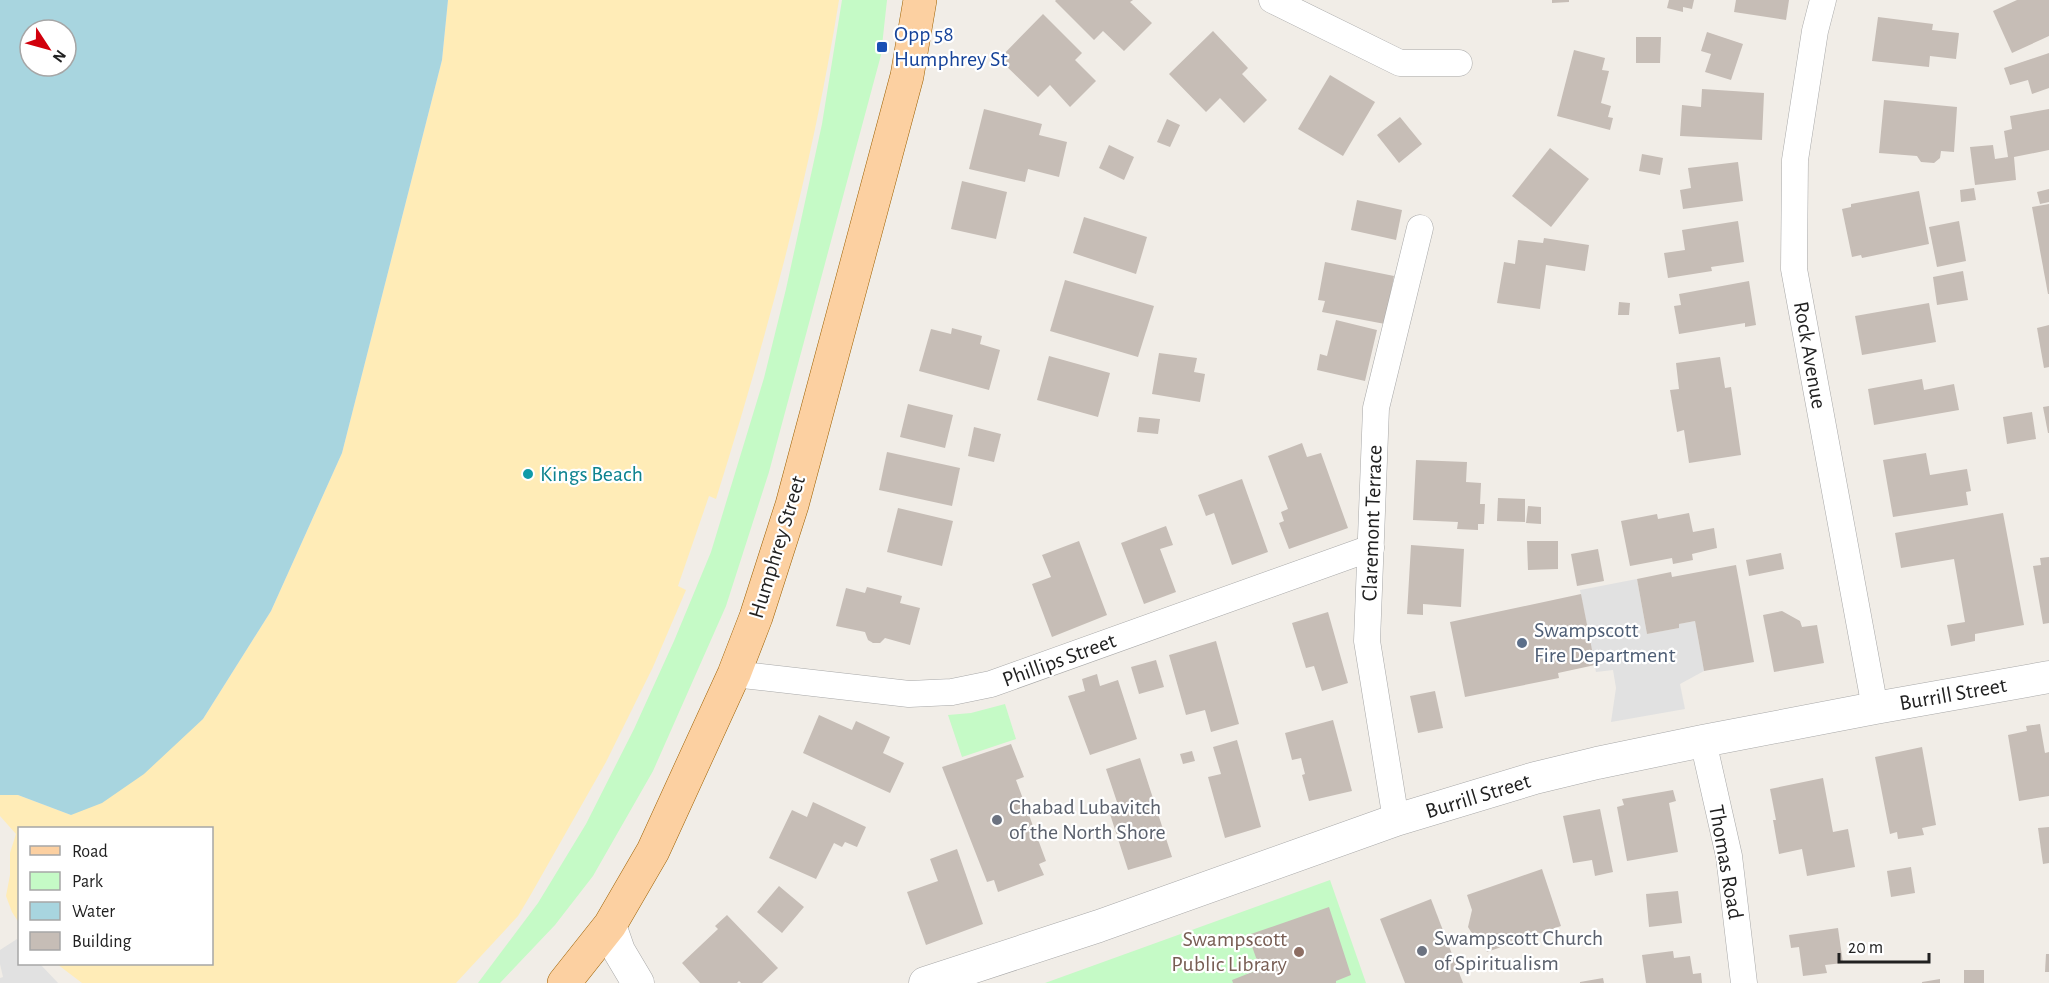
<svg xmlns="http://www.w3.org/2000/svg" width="2049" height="983" font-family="'Alegreya Sans',sans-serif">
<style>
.sand{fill:#ffecb7}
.park{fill:#c5fac6}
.parking{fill:#e1e1e1}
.water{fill:#a8d5df;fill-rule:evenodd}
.building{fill:#c6bdb6}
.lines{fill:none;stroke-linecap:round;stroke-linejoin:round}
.minor-casing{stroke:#a8a8a8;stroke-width:27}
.tertiary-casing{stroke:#a8a8a8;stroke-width:33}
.primary-casing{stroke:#9d6000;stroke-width:34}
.minor{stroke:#fff;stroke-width:26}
.tertiary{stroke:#fff;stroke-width:32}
.primary{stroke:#fcd0a1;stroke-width:33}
.transit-dot{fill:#1a4fb4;stroke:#fff;stroke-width:2}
.culture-dot{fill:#0f9aa8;stroke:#fff;stroke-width:2}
.service-dot{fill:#5c6f8a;stroke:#fff;stroke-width:2}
.worship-dot{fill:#6b7280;stroke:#fff;stroke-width:2}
.education-dot{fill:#8d6e63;stroke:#fff;stroke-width:2}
.labels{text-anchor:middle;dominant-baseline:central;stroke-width:4.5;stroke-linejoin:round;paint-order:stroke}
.transit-label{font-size:22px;fill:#164399;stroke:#fff;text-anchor:start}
.street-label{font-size:22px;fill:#212121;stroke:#fff}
.culture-label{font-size:22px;fill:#0d838f;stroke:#fff;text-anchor:start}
.service-label{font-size:22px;fill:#4e5e75;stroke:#fff;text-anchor:start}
.worship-label{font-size:22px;fill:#5b616d;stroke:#fff;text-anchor:start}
.education-label{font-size:22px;fill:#785e54;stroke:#fff;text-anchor:end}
</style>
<rect width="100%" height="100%" fill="#f1ede7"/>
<!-- sand -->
<path class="sand" d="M 448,0 L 839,0 C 812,169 767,336 716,499 L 709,496 L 678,586 L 686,590 L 653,667 L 606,762 L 530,896 L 518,916 L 456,983 L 82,983 L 57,964 L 212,964 L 212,828 L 20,828 L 19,923 L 12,912 L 6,896 L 10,875 L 10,853 L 16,834 L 0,816 L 0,795 L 18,795 L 71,815 L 203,719 L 271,611 L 342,453 L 442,60 Z"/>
<!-- park -->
<g class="park">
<polygon points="842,0 887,0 881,55 769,472 726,606 653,771 593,876 555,925 500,983 478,983 538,903 586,824 634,729 674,641 711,552 764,378 786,289 822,124"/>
<polygon points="1005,704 1016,739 962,757 948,715 971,713"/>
<polygon points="1330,880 1366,983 1045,983"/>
</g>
<!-- parking -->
<g class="parking">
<polygon points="1637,579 1647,634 1679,628 1679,624 1695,621 1704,671 1680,684 1685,709 1611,722 1616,688 1613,670 1596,672 1580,590"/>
<polygon points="17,939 19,942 20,964 40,964 58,983 0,983 0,978 3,977 0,964 0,950"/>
</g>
<!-- water -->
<path class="water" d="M 0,0 L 448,0 L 442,60 L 342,453 L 271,611 L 203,719 L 144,774 L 102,803 L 71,815 L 18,795 L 0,795 ZM 30,30 L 66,30 L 66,66 L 30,66 Z"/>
<!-- building -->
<g class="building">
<polygon points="1056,0 1133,0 1130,2 1152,23 1124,51 1103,31 1094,40 1055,1"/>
<polygon points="1552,0 1569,0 1569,2 1552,3"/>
<polygon points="1669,0 1694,0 1692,9 1683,7 1683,12 1667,8"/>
<polygon points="1736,0 1789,0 1786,20 1734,12"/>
<polygon points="2017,0 2049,0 2049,36 2012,53 1993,11"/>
<polygon points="1043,14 1082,53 1075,60 1096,81 1070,107 1050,85 1038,97 999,59"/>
<polygon points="1878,17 1933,24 1932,30 1959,33 1956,59 1930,56 1929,67 1872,61"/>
<polygon points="1213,31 1248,68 1242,74 1267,100 1244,123 1220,98 1206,112 1169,74"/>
<polygon points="1707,32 1743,44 1731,80 1705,72 1711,54 1701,51"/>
<polygon points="1636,37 1661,37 1660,63 1636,63"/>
<polygon points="1574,50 1605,58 1602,70 1609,71 1601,103 1611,106 1608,117 1613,118 1610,130 1557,116"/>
<polygon points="2049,53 2049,88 2032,94 2028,80 2010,85 2004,68"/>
<polygon points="1330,75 1375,102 1343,156 1298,129"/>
<polygon points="1702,89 1764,93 1762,140 1680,136 1682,105 1701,107"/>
<polygon points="1884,100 1957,107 1954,152 1941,151 1940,158 1934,163 1921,162 1917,156 1879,153"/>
<polygon points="984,109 1042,124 1039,135 1067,142 1059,177 1028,169 1025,182 969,169"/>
<polygon points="2049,109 2049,150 2014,157 2016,180 1975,185 1970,147 1993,145 1995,159 2008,157 2004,131 2012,129 2010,116"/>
<polygon points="1400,117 1422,144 1399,163 1377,135"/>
<polygon points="1167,119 1180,125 1170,147 1157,142"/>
<polygon points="1109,145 1134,157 1124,180 1099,168"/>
<polygon points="1550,148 1589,179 1551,227 1512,196"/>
<polygon points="1642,154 1663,158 1660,175 1639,171"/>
<polygon points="1738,162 1743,201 1683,209 1680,190 1691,188 1688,168"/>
<polygon points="962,181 1007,192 996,239 951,229"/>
<polygon points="1974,188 1976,200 1961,202 1960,190"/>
<polygon points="2049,189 2049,202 2040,204 2037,192"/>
<polygon points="1919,191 1929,244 1862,258 1861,255 1852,257 1842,209 1851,207 1851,204"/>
<polygon points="1357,200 1402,210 1396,240 1351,230"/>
<polygon points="2049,204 2049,294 2048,294 2032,207"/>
<polygon points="1084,217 1147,237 1136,274 1073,253"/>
<polygon points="1738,221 1744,262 1711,267 1712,271 1668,278 1664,253 1685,250 1682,230"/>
<polygon points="1959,221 1966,261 1937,267 1929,227"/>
<polygon points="1544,238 1589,245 1585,271 1546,265 1540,309 1497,303 1504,262 1515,264 1518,240 1543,243"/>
<polygon points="1325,262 1394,276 1385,324 1322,312 1325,301 1318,300"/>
<polygon points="1963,271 1968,300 1937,305 1933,277"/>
<polygon points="1065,280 1154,306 1138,357 1050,331"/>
<polygon points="1749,281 1756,325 1745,327 1745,323 1679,334 1674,306 1681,305 1679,294"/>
<polygon points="1619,302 1630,303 1629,315 1618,315"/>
<polygon points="1929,303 1936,342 1862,355 1855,316"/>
<polygon points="1336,320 1377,330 1365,381 1317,370 1320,354 1327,356"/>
<polygon points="2049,325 2049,367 2044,368 2037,328"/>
<polygon points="952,328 982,336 980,344 1000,350 989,390 919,371 931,329 951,334"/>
<polygon points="1159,353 1197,358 1194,372 1205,374 1200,402 1152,394"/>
<polygon points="1049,356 1110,373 1098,417 1037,400"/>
<polygon points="1720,357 1725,388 1731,387 1741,455 1689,463 1684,430 1677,432 1670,390 1679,389 1676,363"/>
<polygon points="1922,379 1924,390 1954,384 1959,410 1874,425 1868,389"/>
<polygon points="908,404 953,415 945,448 900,437"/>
<polygon points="2049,406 2049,433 2048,433 2043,407"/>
<polygon points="2032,412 2036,439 2007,444 2003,417"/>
<polygon points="1139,417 1160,419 1158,434 1137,432"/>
<polygon points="974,427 1001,434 994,462 968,456"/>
<polygon points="1302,443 1307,457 1321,453 1348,528 1289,549 1279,523 1284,521 1281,512 1288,509 1268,456"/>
<polygon points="887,452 960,468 952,506 879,490"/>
<polygon points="1926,453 1930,475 1967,469 1971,491 1966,492 1968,505 1893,517 1883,460"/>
<polygon points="1416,460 1467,462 1466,482 1481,483 1480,504 1485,504 1484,524 1478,524 1478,530 1457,529 1458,522 1413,520"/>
<polygon points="1242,479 1268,552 1232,565 1214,513 1206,516 1198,495"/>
<polygon points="1498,498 1525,499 1525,522 1497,521"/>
<polygon points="1528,506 1541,507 1541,524 1526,523"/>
<polygon points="898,508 953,521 942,566 887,552"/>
<polygon points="1689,513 1693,532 1714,528 1717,548 1692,554 1693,560 1673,564 1672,558 1630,566 1621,521 1657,514 1658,519"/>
<polygon points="2003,513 2024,625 1975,634 1975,641 1951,646 1947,625 1965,622 1954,559 1901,568 1895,533"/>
<polygon points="1166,526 1173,545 1160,549 1176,592 1144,604 1121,543"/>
<polygon points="1079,541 1107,615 1052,637 1032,584 1051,577 1042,555"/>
<polygon points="1527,541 1558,541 1558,569 1528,570"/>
<polygon points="1411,545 1464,549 1461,607 1423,604 1423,615 1407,614"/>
<polygon points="1598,549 1604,581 1577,586 1571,554"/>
<polygon points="1781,553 1784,569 1749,576 1746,560"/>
<polygon points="2049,557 2049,623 2043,624 2033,566 2041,565 2040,558"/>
<polygon points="1736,565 1754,662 1704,671 1695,621 1679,624 1679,628 1647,634 1637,579 1671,572 1672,577"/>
<polygon points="867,587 902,596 900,603 920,608 910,645 885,638 880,643 873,643 868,640 865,632 836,626 846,588 865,593"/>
<polygon points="1581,594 1595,665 1558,673 1559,678 1465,697 1450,622"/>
<polygon points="1782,611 1800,621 1802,627 1817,625 1824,663 1774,672 1763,615"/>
<polygon points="1328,612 1348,683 1322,691 1314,666 1306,668 1292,623"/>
<polygon points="1216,641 1239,724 1211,732 1205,710 1186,715 1169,655"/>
<polygon points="1156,660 1164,687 1139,694 1131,667"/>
<polygon points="1097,674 1100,686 1118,680 1137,739 1090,755 1068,696 1085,691 1082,679"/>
<polygon points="1435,691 1443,728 1418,733 1410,696"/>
<polygon points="819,715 852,730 856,721 890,737 883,753 904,763 890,793 803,753"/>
<polygon points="1333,720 1352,791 1309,801 1302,775 1305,774 1301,758 1292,760 1285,733"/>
<polygon points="2040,724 2045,753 2049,752 2049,796 2019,801 2008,735 2027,731 2026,726"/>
<polygon points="1237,740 1261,827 1225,838 1208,777 1221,774 1213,747"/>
<polygon points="1011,744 1024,777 1016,780 1046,861 1039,864 1044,875 998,892 994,880 987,882 942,767"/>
<polygon points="1922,747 1936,825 1922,828 1924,835 1898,839 1897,832 1890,834 1875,757"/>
<polygon points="1192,751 1195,761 1183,764 1180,754"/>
<polygon points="1140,758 1172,857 1128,870 1109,811 1119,808 1106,769"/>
<polygon points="1823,778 1833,832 1848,829 1855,867 1807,876 1802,849 1779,854 1773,820 1776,820 1770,789"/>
<polygon points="1673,790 1676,801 1669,803 1678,852 1627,861 1617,807 1624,805 1622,799"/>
<polygon points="813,802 866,827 857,847 845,842 842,847 834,843 816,879 769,858 792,810 807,817"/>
<polygon points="1600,809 1613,872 1595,876 1592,860 1573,863 1563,816"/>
<polygon points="2049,827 2049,863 2043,864 2038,828"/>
<polygon points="957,849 983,924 926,945 907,892 938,881 930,859"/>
<polygon points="1911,867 1915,893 1891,897 1887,871"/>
<polygon points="1542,869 1561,926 1487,952 1484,943 1476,940 1468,927 1472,910 1467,895"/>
<polygon points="779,886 804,907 782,933 757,912"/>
<polygon points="1678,891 1682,923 1649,927 1646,894"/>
<polygon points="1431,899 1463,983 1405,983 1380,919"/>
<polygon points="1329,907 1351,975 1336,981 1336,983 1233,983 1232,980 1260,969 1248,935"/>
<polygon points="727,915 778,968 762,983 741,983 739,981 737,983 700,983 682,963 718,929 715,926"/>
<polygon points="1838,928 1843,963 1825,965 1827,973 1803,976 1799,947 1791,948 1789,935"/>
<polygon points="1673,951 1674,958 1690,956 1693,974 1701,973 1702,983 1646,983 1642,955"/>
<polygon points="2046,954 2049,954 2049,972 2045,972"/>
<rect x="1964" y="970" width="20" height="13"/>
<polygon points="1603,978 1604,983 1580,983 1580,982"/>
<polygon points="1940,979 1940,983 1922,983 1922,982"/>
</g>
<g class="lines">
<!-- minor casing -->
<g class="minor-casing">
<g id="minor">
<polyline points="1272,0 1400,63 1459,63"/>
<polyline points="1823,0 1815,31 1795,160 1794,269 1875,708"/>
<polyline points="734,674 909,694 952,692 991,684 1371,548"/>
<polyline points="1703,741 1729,856 1744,983"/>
<polyline points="1396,820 1367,641 1376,408 1420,228"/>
</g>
</g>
<!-- tertiary casing -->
<g class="tertiary-casing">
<g id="tertiary">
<polyline points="610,925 619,951 638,983"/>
<polyline points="925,983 1099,926 1396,820 1535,778 1597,763 1703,741 1875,708 2049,677"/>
</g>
</g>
<!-- primary casing -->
<g class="primary-casing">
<polyline id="primary" points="564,983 610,925 653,851 734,674 756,617 792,505 907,76 920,0"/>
</g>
<!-- minor -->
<use href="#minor" class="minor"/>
<!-- tertiary -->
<use href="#tertiary" class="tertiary"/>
<!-- primary -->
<use href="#primary" class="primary"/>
</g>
<!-- markers -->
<rect class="transit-dot" x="876" y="41" width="12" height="12" rx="3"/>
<circle class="culture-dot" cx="528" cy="474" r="6"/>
<circle class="service-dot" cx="1522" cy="643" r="6"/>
<g class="worship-dot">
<circle cx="997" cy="820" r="6"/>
<circle cx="1422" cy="951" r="6"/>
</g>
<circle class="education-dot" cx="1299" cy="952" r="6"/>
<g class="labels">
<!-- transit labels -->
<g class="transit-label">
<text x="894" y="34">Opp 58<tspan x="894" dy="25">Humphrey St</tspan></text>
</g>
<!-- street labels -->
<g class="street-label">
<text transform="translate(1810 355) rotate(80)">Rock Avenue</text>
<text transform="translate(1372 523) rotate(-88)">Claremont Terrace</text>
<text transform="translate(777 547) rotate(-73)">Humphrey Street</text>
<text transform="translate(1059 660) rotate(-20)">Phillips Street</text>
<text transform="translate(1953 694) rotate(-10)">Burrill Street</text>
<text transform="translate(1478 796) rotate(-17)">Burrill Street</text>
<text transform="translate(1726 862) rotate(80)">Thomas Road</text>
</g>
<!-- culture labels -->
<g class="culture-label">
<text x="540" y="474">Kings Beach</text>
</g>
<!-- service labels -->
<g class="service-label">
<text x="1534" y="630">Swampscott<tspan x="1534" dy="25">Fire Department</tspan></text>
</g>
<!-- worship labels -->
<g class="worship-label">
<text x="1009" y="807">Chabad Lubavitch<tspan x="1009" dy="25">of the North Shore</tspan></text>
<text x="1434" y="938">Swampscott Church<tspan x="1434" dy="25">of Spiritualism</tspan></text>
</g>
<!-- education labels -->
<g class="education-label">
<text x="1287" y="939">Swampscott<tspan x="1287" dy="25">Public Library</tspan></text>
</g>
</g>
<!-- legend -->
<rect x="18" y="827" width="195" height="138" fill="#ffffff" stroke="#a6a6a6" stroke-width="1.5"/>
<rect x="30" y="846" width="30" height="9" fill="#fcd0a1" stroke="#a6a6a6" stroke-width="1.5"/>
<text x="72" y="857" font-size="18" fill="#212121">Road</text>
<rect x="30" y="872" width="30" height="18" fill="#c5fac6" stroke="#a6a6a6" stroke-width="1.5"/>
<text x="72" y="887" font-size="18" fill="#212121">Park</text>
<rect x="30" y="902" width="30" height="18" fill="#a8d5df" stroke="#a6a6a6" stroke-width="1.5"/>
<text x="72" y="917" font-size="18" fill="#212121">Water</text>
<rect x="30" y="932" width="30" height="18" fill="#c6bdb6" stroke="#a6a6a6" stroke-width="1.5"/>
<text x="72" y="947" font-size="18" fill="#212121">Building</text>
<!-- north arrow -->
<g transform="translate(48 48) rotate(126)"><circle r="28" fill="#ffffff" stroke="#a6a6a6" stroke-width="1.5"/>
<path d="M0-4.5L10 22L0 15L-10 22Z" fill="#d1000c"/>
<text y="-9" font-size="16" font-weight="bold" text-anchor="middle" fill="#212121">N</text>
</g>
<!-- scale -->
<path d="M1839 953v9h90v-9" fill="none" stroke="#212121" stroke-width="3"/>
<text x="1848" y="953" font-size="18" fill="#212121" stroke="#ffffff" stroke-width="4.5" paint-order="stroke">20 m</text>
</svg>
